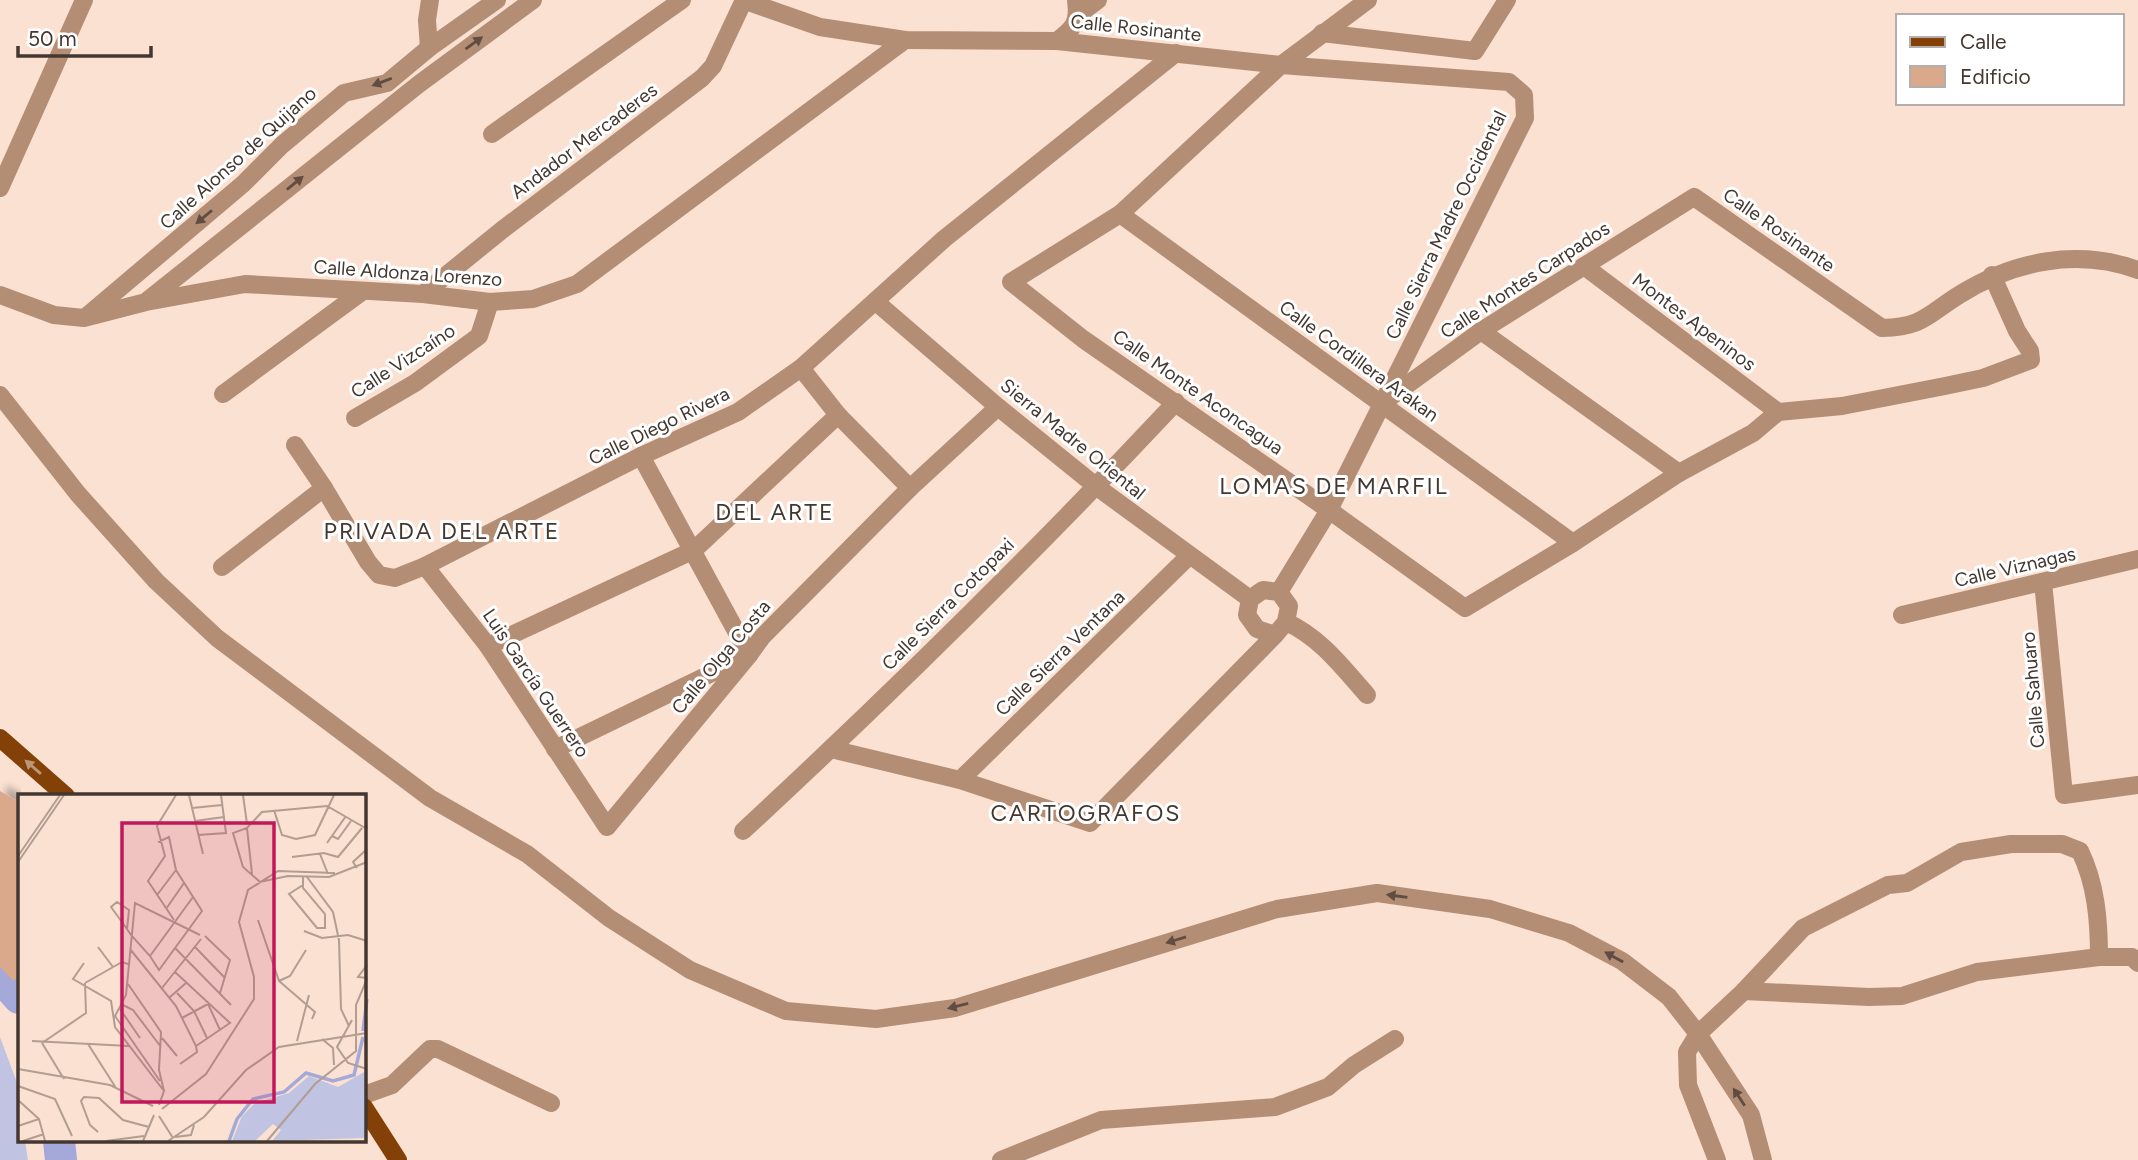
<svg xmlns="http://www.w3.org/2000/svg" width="2138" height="1160" font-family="Figtree,sans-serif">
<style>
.green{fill:#c0c3e1}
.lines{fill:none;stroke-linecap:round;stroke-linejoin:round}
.river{stroke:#a4a9da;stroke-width:32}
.building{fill:#daa98c;filter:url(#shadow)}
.minor{stroke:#b48d75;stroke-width:18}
.major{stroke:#834007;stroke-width:18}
.oneway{fill:#604c41}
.oneway2{fill:#bb9677}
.labels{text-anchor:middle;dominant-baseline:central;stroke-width:6;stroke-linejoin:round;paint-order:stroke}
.street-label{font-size:19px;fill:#443730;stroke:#fff}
.quarter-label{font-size:23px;letter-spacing:2px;fill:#443730;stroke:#fff}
.inset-river{fill:none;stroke:#a4a9da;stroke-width:3.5}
.inset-road{fill:none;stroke:#b19d91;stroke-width:2}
.view{fill:#c2185b;fill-opacity:0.15;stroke:#c2185b;stroke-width:3.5}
.inset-edge{fill:none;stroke:#443730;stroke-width:3.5}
</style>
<defs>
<filter id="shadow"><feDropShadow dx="6" dy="-6" stdDeviation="3.5" flood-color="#0004"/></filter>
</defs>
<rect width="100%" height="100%" fill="#fae1d2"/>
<!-- green -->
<polygon class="green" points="0,1037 16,1080 19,1102 19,1141 25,1141 28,1160 0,1160"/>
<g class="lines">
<!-- river -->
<g class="river">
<polyline points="0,977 19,998"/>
<polyline points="59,1141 61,1160"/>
</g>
</g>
<!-- building -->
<polygon class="building" points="0,791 19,802 19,977 13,981 0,967"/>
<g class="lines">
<!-- minor -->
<g class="minor">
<polyline points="743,0 820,27 905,40 1057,41 1281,65 1509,82 1524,95 1525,118 1329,510 1279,592"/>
<polyline points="1368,0 1281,65 1120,214 1011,282 1083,339 1329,510 1465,608 1573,543 1679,473 1753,433 1778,412 1842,406 1945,386 1983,378 2031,360 2030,351 2017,331 1992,275"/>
<polyline points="1078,15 1098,0"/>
<polyline points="1322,33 1475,51 1507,0"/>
<path d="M 1057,41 C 1074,28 1079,23 1076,0"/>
<polyline points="429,48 427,20 430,0"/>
<polyline points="492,134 682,0"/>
<polyline points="0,188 84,0"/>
<polyline points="1120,214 1573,543"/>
<polyline points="1584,266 1778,412"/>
<polyline points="423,294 502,230 702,78 713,66 744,0"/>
<polyline points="0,295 54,315 84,318 146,302 245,284 423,294 490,302 533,299 577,284 905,40"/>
<polyline points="148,300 419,84 533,0"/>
<polyline points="876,302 998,407 1097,487 1250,599"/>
<polyline points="88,315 243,184 282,145 344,93 387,83 429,48 497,0"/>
<polyline points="1481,331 1679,473"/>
<polyline points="801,368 838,415 910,488"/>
<polyline points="223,394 363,291"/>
<polyline points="0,395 78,494 156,581 217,638 430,798 527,854 609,918 690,970 786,1011 876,1019 955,1008 1277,909 1377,893 1490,909 1569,933 1622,961 1669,997 1698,1034 1751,1115 1763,1160"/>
<path d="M 1385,401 L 1481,331 L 1694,197 L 1882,328 C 1923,327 1927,315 1959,295 C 2013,261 2077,248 2138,270"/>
<polyline points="355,418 415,383 479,336 490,302"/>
<polyline points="295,445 324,488 368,562 379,575 395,578 425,566 641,456 738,412 801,368 944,239 1176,53"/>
<polyline points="425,566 488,646 607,827 749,655 762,637 910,488 998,407"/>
<polyline points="222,567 324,488"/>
<polyline points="2043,582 2064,795 2138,785"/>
<polygon points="1263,590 1279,592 1289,606 1286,622 1275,635 1257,629 1247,615 1250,599"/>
<polyline points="1902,615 2138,559"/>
<path d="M 1286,622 C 1320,637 1343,668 1367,695"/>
<polyline points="488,646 694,550 838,415"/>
<polyline points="555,749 749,655 641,456"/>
<polyline points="831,749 960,780 1090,823 1275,635"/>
<polyline points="960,780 1189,556"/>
<path d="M 743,831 C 892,693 1037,550 1176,402"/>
<polyline points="1744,991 1869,997 1902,996 1977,972 2099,957"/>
<polyline points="364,1095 392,1085 430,1049 438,1049 551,1103"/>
<polyline points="1001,1160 1101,1120 1275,1107 1328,1087 1354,1065 1395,1039"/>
<path d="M 1717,1160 L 1688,1085 L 1687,1052 L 1698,1034 L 1744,991 L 1803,928 L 1888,885 L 1907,883 L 1961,852 L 2011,844 L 2062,844 L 2080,851 C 2096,884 2099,920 2099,957 L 2132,957 L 2138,963"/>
</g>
<!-- major -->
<g class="major">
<polyline points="0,738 66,796"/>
<polyline points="364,1107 398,1160"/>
</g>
</g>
<!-- one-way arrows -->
<defs><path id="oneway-solid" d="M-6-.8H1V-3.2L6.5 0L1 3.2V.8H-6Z" transform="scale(1.75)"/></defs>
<g class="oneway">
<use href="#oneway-solid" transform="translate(474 43) rotate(-36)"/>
<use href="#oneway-solid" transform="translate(382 82) rotate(159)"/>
<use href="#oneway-solid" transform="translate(295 183) rotate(-39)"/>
<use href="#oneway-solid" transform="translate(204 217) rotate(140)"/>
<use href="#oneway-solid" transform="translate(1397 896) rotate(-172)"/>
<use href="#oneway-solid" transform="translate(1176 940) rotate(163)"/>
<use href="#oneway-solid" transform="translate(1614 957) rotate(-151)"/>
<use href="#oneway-solid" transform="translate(958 1006) rotate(166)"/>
<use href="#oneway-solid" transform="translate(1739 1097) rotate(-123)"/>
</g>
<use class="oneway2" href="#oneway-solid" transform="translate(33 767) rotate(-139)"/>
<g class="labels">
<!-- street labels -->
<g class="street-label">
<text transform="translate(1136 28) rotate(6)">Calle Rosinante</text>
<text transform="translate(584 141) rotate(-37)">Andador Mercaderes</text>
<text transform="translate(238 158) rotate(-42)">Calle Alonso de Quijano</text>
<text transform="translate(1446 225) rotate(-64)">Calle Sierra Madre Occidental</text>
<text transform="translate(1779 230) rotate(35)">Calle Rosinante</text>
<text transform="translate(408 273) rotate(4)">Calle Aldonza Lorenzo</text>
<text transform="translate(1525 280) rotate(-33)">Calle Montes Carpados</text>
<text transform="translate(1694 322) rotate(37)">Montes Apeninos</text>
<text transform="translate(403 361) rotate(-33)">Calle Vizcaíno</text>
<text transform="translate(1359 361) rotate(36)">Calle Cordillera Arakan</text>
<text transform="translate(1198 392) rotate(35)">Calle Monte Aconcagua</text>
<text transform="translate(659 426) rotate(-26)">Calle Diego Rivera</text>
<text transform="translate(1073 439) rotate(39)">Sierra Madre Oriental</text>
<text transform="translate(2015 567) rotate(-13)">Calle Viznagas</text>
<text transform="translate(948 604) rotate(-45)">Calle Sierra Cotopaxi</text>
<text transform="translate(1060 653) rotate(-44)">Calle Sierra Ventana</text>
<text transform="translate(721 657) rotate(-50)">Calle Olga Costa</text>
<text transform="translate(536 683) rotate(56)">Luis García Guerrero</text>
<text transform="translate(2033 690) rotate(-95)">Calle Sahuaro</text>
</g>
<!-- quarter labels -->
<g class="quarter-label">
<text x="1334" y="486">LOMAS DE MARFIL</text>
<text x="775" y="512">DEL ARTE</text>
<text x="442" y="531">PRIVADA DEL ARTE</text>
<text x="1086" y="813">CARTOGRAFOS</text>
</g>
</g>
<!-- overview -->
<g transform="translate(18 794)">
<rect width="348" height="348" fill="#fae1d2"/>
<path d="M 348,277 L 348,344 L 254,347 L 263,336 L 255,330 L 237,347 L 214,347 L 224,322 L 237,309 L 271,299 L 291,282 L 320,293 Z" fill="#c0c3e1"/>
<path class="inset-river" d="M 345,237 L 349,205M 211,347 L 219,325 L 235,305 L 266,298 L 288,279 L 315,287 L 336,281 L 345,243"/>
<path class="inset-road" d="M 171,1 L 185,60M 225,1 L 229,30M 174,14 L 204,11M 256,16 L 264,41 L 278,45 L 297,41 L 316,1M 177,27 L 206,23M 229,34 L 234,80M 349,35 L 309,12 L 244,18 L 229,34 L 215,39 L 225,73 L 242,88 L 270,82 L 311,83 L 349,68M 180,41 L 208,39 L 203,1M 314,42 L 320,45 L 333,27M 309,49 L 328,22M 302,60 L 310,80M 0,62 L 42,1M 274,63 L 306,59 L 320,63 L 344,34M 0,68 L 46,1M 339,74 L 335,68 L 349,55M 289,83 L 315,118 L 321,146 L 323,215 L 331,232M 285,91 L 271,100 L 299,134 L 307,134 L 307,120 L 285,94 L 285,82M 139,101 L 158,76M 148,115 L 166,89M 156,126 L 130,87 L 147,62 L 139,32 L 158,1M 240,126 L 261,187 L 297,218 L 294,225M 109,135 L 111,116 L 99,108 L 93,113 L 109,135 L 113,141 L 132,162 L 141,176 L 184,117 L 158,76 L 151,43 L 140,48M 286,137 L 304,144 L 330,141 L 349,147M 187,142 L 212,166 L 202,199M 80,153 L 95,173M 177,153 L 206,183M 157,154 L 213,211M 112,155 L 158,212 L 178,252 L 179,258 L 162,270M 132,162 L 175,103M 66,169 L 55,185 L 93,207 L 97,233 L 146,297M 349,171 L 340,183 L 349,184M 157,178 L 212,229 L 178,252M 261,187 L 272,182 L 288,156M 67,189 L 104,168 L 110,170M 110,190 L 143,238 L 141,276 L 146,297 L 141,311M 144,194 L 183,145M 159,199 L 176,217 L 189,244M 152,203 L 168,189M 105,211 L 115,216 L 143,253M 102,215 L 122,244M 97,222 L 142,287M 96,224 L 108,201 L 117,109 L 182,141M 164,224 L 190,210 L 202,236M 334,226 L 319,253 L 330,269 L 349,275M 144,244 L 159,262M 304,245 L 315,254 L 316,271M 14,247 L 111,252M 279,247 L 291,201M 24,249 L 68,219 L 67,189M 24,249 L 46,285M 70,250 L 98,294M 0,275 L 92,291 L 135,312M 0,292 L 37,305 L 54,342M 0,306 L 21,325 L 27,347M 144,315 L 188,280 L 236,205 L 236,183 L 221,128 L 230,96 L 260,77 L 317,79M 141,322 L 155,344M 0,332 L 21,325M 80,338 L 72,331 L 63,307 L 66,303 L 81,304 L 105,326 L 131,333M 157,343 L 173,341 L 176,331M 5,347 L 26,340M 88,347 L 126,342M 125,347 L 136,321M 150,347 L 186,323 L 228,276 L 261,253 L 349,239M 249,347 L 297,290 L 338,257 L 338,211 L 349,185"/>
<path class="view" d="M 104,29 L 256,29 L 256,308 L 104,308 Z"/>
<rect width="348" height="348" class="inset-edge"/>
</g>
<!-- legend -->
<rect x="1896" y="14" width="228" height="91" fill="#ffffff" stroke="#b4afac" stroke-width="2"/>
<rect x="1910" y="37" width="35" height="10" fill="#834007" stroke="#b4afac" stroke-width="2"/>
<text x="1960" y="49" font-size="21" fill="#443730">Calle</text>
<rect x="1910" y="66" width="35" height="21" fill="#daa98c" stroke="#b4afac" stroke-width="2"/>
<text x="1960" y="84" font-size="21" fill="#443730">Edificio</text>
<!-- scale -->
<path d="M18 46v10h133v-10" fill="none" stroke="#443730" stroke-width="3.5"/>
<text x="28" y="46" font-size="21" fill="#443730" stroke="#ffffff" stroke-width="5" paint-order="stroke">50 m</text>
</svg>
